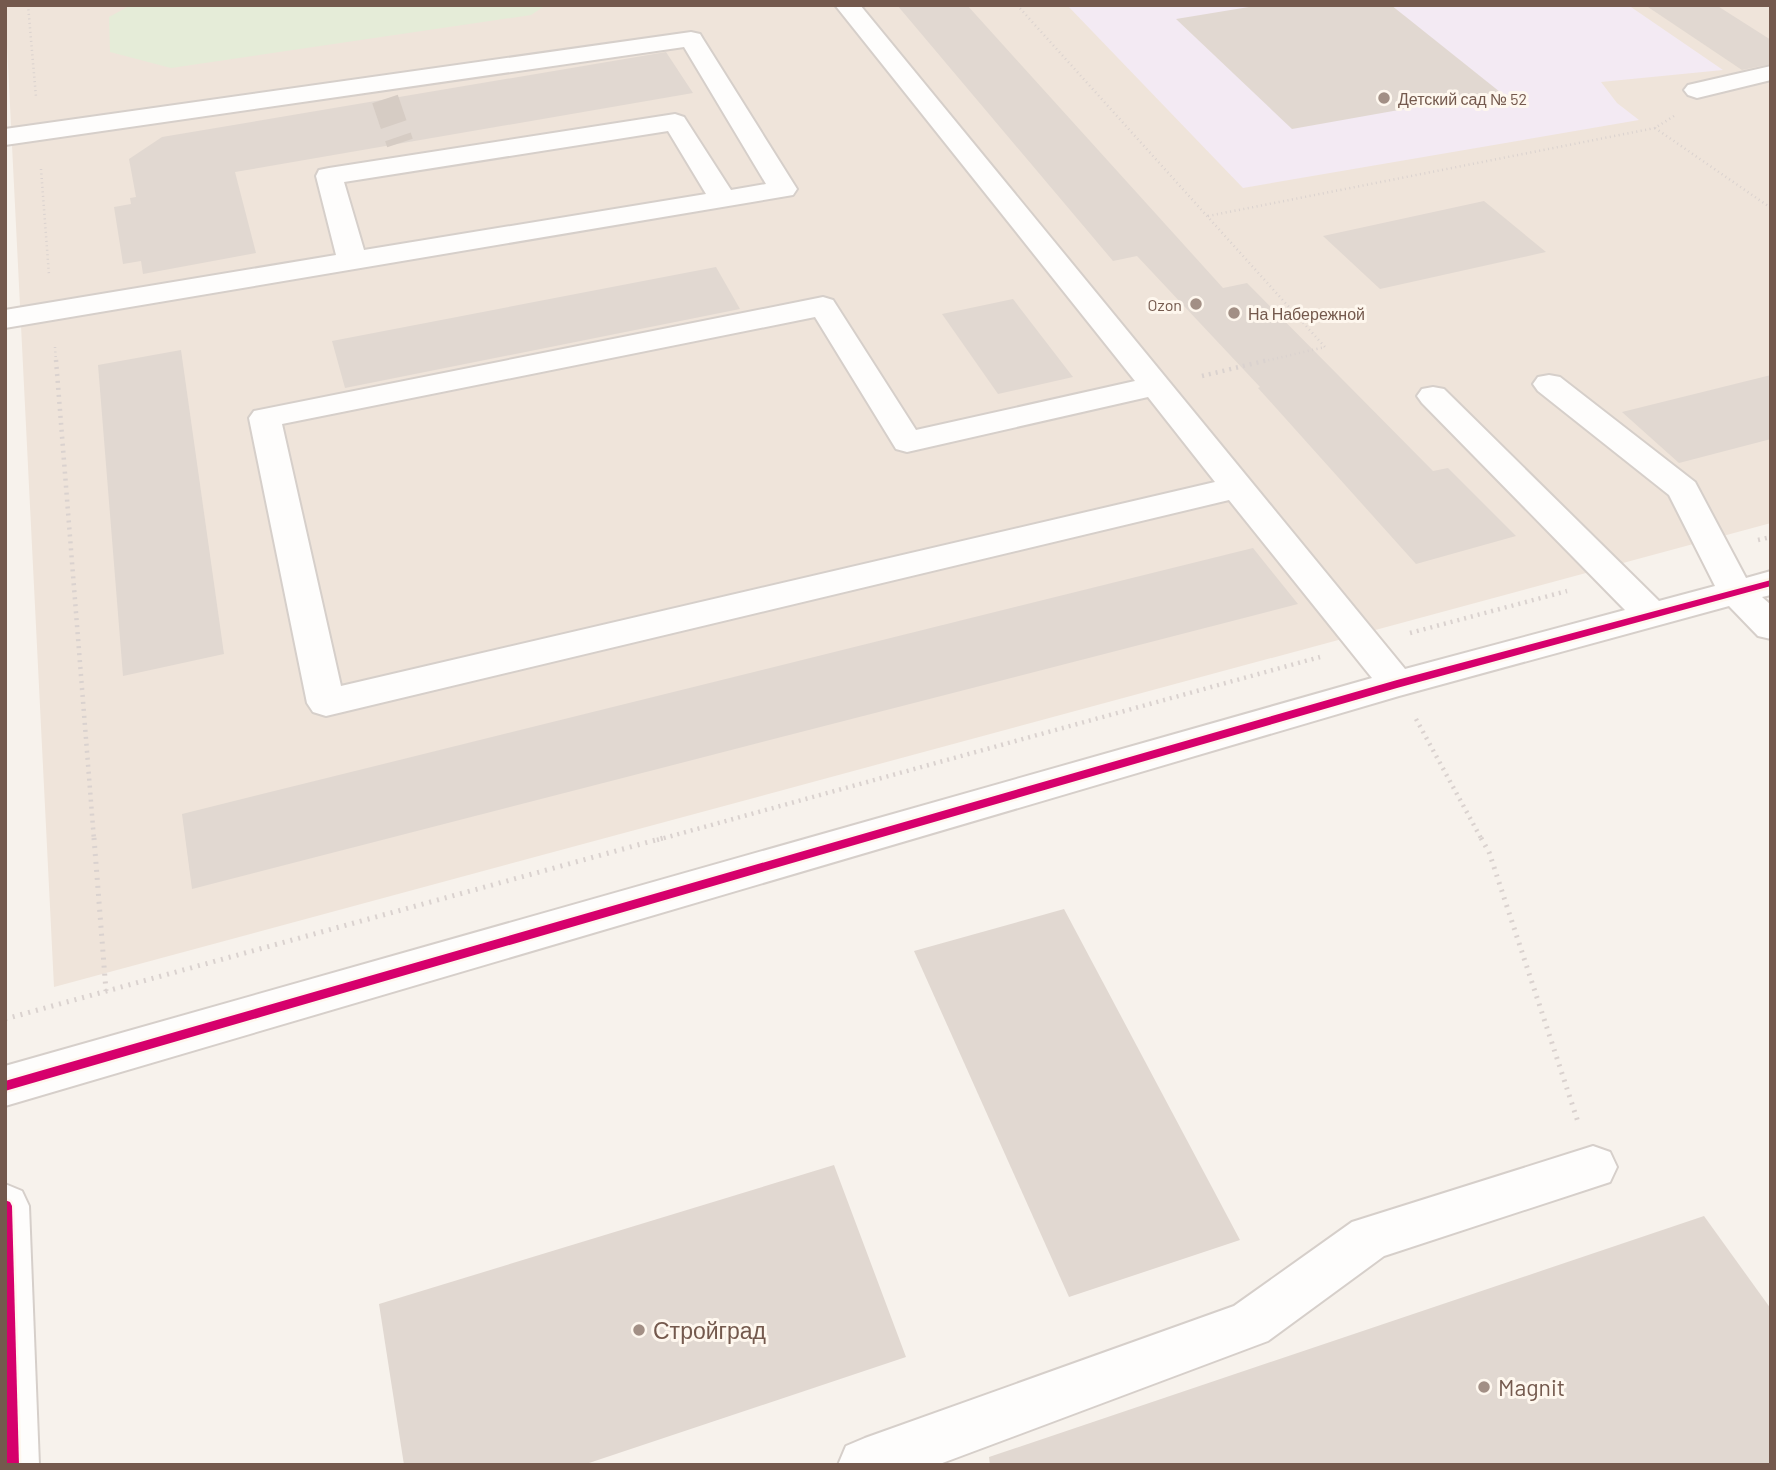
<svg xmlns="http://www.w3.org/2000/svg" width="1776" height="1470" font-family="Barlow,sans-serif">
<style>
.residential{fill:#efe4da}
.education{fill:#f3eaf3}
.green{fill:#e5ecd8}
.building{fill:#e1d8d1}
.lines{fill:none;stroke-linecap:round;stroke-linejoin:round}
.minor-tunnel{stroke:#d6ccc4;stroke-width:27;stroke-dasharray:27 13;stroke-linecap:butt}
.minor-casing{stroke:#d6cfca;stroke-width:4}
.path-far2{stroke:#dad2cf;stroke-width:2.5;stroke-dasharray:1 3.5;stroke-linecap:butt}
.path-far1{stroke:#dad2cf;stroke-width:4.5;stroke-dasharray:2 5;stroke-linecap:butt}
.path{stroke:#dad2cf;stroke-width:5;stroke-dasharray:2 6;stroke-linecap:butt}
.minor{fill:#fefdfc;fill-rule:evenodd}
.cycleway-casing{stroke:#fef7ee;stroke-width:5}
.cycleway{fill:#d6006c;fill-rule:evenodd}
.poi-dot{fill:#a28f85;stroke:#fef7ee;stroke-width:2.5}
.labels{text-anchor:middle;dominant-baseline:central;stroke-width:6;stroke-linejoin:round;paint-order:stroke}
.far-poi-label{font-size:16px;fill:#74594d;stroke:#fef7ee;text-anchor:start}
.near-poi-label{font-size:23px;fill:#74594d;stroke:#fef7ee;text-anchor:start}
</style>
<rect width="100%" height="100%" fill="#f7f2ec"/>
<!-- residential -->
<polygon class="residential" points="5,5 1771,5 1771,523 54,987"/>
<!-- education -->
<polygon class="education" points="1067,5 1628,5 1723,70 1601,82 1617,103 1639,120 1243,188"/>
<!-- green -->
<polygon class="green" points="131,5 546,5 531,15 171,68 110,52 109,17"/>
<!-- building -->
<g class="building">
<polygon points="897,5 967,5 1223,288 1247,283 1433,471 1448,468 1516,536 1416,564 1258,388 1260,387 1137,256 1113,261"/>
<polygon points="1261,5 1391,5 1500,92 1292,129 1176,19"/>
<polygon points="1645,5 1716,5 1771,40 1771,64 1742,70"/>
<polygon points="666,52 693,93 235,172 256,253 143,274 141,261 123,264 114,207 131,204 130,198 136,197 129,159 162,137"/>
<polygon points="1484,201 1546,252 1380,289 1323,236"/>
<polygon points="716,267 740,309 345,388 332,341"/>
<polygon points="1013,299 1073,377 998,394 942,314"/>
<polygon points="181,350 224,654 123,676 98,365"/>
<polygon points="1771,375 1771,439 1679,463 1622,412"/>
<polygon points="1253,548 1298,604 192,889 182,814"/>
<polygon points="1064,909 1240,1240 1069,1297 914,951"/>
<polygon points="834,1165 906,1357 583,1465 404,1465 379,1304"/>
<polygon points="1704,1216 1771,1309 1771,1465 990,1465 989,1457"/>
</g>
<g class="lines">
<!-- minor-tunnel -->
<polyline class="minor-tunnel" points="385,99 400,143"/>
<!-- minor casing -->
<g class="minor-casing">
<g id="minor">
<path d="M 835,5 L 860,5 L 1405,669 L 1625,610 L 1422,403 L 1417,396 L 1422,389 L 1433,387 L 1444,389 L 1659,601 L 1715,586 L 1669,495 L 1538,391 L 1533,384 L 1538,377 L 1549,375 L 1560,377 L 1695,482 L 1746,578 L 1771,571 L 1771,595 L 1762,597 L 1771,605 L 1771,639 L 1758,636 L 1729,606 L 1399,696 L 5,1106 L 5,1066 L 1372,678 L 1229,500 L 326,716 L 313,712 L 307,703 L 249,418 L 254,411 L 823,297 L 833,300 L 916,430 L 1135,381 ZM 815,317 L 896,449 L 907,452 L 1148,397 L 1215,482 L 341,686 L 282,424 Z"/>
<path d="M 691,32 L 700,34 L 703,39 L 797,189 L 793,195 L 5,328 L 5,310 L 336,255 L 316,176 L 319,170 L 329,168 L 675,114 L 684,117 L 731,190 L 766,184 L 684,47 L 5,145 L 5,129 ZM 668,131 L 706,194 L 364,250 L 344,182 Z"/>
<polygon points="1771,66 1771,80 1697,98 1688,95 1684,90 1688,85"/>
<polygon points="1593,1146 1610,1152 1617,1167 1610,1182 1384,1256 1268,1341 937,1465 838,1465 846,1446 865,1438 1234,1306 1352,1222"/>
<polygon points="5,1184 22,1191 29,1206 39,1465 5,1465"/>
</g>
</g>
<!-- path-far2 -->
<g class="path-far2">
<polyline points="28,5 36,97"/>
<polyline points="1017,5 1325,347 1261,362"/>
<polyline points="1655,128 1771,208"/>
<polyline points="41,169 49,275"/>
<polyline points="1208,216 1655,128 1674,116"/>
<polyline points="55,347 56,362"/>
</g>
<!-- path-far1 -->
<g class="path-far1">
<polyline points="56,360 94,840"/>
<polyline points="1202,376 1268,360"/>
<polyline points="1758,540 1771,537"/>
<polyline points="1410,633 1567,591"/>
<polyline points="1416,719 1482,840"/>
<polyline points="657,840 1320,657"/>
</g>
<!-- path -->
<g class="path">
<polyline points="94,838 106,991"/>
<polyline points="1481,838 1489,852 1578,1122"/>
<polyline points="5,1019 663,838"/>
</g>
<!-- minor -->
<use href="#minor" class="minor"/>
<!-- cycleway casing -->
<g class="cycleway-casing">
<g id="cycleway">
<polygon points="1771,580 1771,586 1397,688 5,1091 5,1081 1397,680"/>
<polygon points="5,1200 10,1202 12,1206 19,1465 5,1465"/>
</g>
</g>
<!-- cycleway -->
<use href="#cycleway" class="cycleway"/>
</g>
<!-- markers -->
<g class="poi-dot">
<circle cx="1384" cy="98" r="7"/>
<circle cx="1196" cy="304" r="7"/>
<circle cx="1234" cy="313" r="7"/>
<circle cx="639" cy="1330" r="7"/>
<circle cx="1484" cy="1387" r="7"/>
</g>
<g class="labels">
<!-- far-poi labels -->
<g class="far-poi-label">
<text x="1398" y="98">Детский сад № 52</text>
<text x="1182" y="304" text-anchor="end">Ozon</text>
<text x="1248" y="313">На Набережной</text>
</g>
<!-- near-poi labels -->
<g class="near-poi-label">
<text x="653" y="1330">Стройград</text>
<text x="1498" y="1387">Magnit</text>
</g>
</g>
<!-- border -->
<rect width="1776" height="1470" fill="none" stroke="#74594d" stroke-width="14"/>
</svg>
